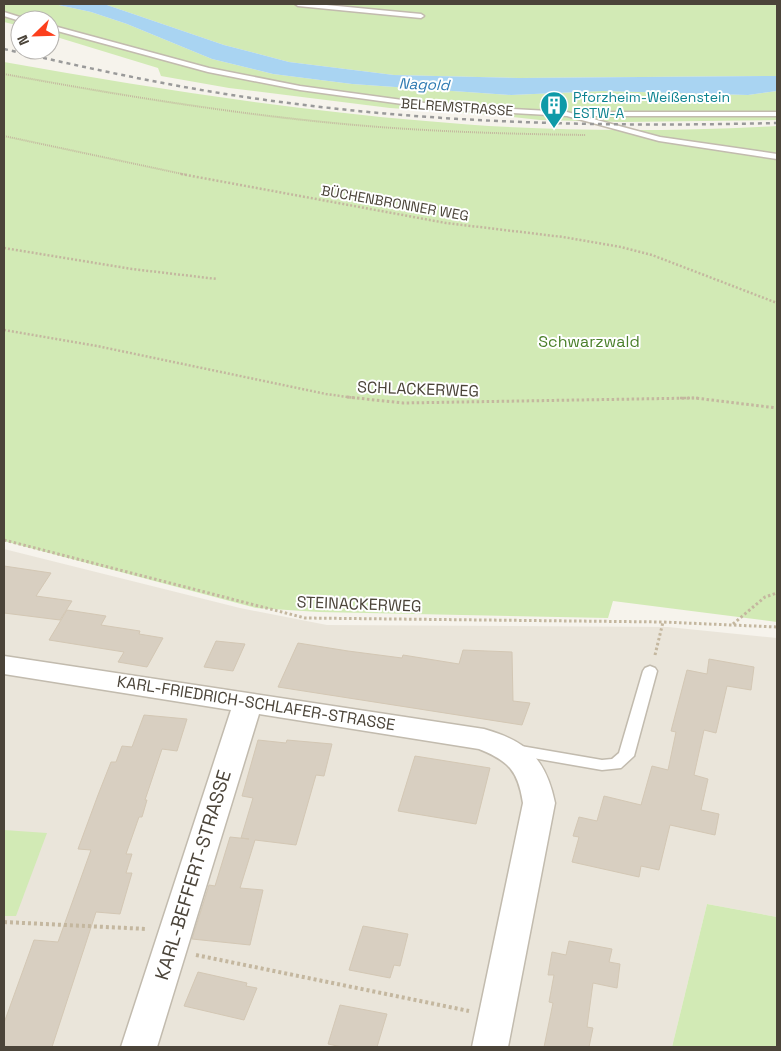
<svg xmlns="http://www.w3.org/2000/svg" width="781" height="1051" font-family="'Space Grotesk',sans-serif">
<style>
.residential{fill:#eae5da}
.green{fill:#d2eab5}
.water{fill:#a9d4f2}
.building{fill:#d8cfc1;stroke:#d3c7b4}
.lines{fill:none;stroke-linecap:round;stroke-linejoin:round}
.service-casing{stroke:#c2bbae;stroke-width:3}
.minor-casing{stroke:#c2bbae;stroke-width:3}
.path-far3{stroke:#c4b79f;stroke-width:2;stroke-dasharray:1 1;stroke-linecap:butt}
.path-far2{stroke:#c4b79f;stroke-width:2.5;stroke-dasharray:2 2;stroke-linecap:butt}
.path-far1{stroke:#c4b79f;stroke-width:3;stroke-dasharray:2.5 2.5;stroke-linecap:butt}
.path{stroke:#c4b79f;stroke-width:4;stroke-dasharray:3 3;stroke-linecap:butt}
.service{fill:#fff;fill-rule:evenodd}
.minor{fill:#fff;fill-rule:evenodd}
.rail{stroke:#9a9a9a;stroke-width:2.5;stroke-dasharray:4 4;stroke-linecap:butt}
.labels{text-anchor:middle;dominant-baseline:central;stroke-width:4;stroke-linejoin:round;paint-order:stroke}
.far-culture-label{font-size:14px;fill:#0d838f;stroke:#fff;text-anchor:start}
.far-street-label{font-size:14px;fill:#4b4439;stroke:#fff}
.far-water-label{font-size:15px;font-style:italic;fill:#2e7ab2;stroke:#fff}
.park-label{font-size:16px;fill:#4a7f2a;stroke:#fff}
.street-label{font-size:16px;fill:#4b4439;stroke:#fff}
.near-street-label{font-size:19px;fill:#4b4439;stroke:#fff}
</style>
<rect width="100%" height="100%" fill="#f6f3ec"/>
<!-- residential -->
<polygon class="residential" points="4,549 240,608 327,625 668,627 777,638 777,917 707,904 672,1047 4,1047"/>
<!-- green -->
<g class="green">
<polygon points="4,4 54,4 91,12 127,24 212,59 273,74 352,84 511,95 603,91 748,95 777,91 777,120 623,122 540,120 493,115 390,108 229,88 161,76 158,68 50,35 50,20 20,20 20,26 4,22"/>
<polygon points="104,4 777,4 777,76 519,78 394,75 289,62 224,45"/>
<path d="M 4,62 C 144,87 284,109 426,121 C 542,132 661,132 777,126 L 777,622 L 613,601 L 608,618 L 319,612 L 256,608 L 4,541 Z"/>
<polygon points="4,830 47,833 16,916 4,916"/>
<polygon points="707,904 777,917 777,1047 672,1047"/>
</g>
<!-- water -->
<polygon class="water" points="54,4 104,4 224,45 289,62 394,75 519,78 777,76 777,91 748,95 603,91 511,95 352,84 273,74 212,59 127,24 91,12"/>
<!-- building -->
<g class="building">
<polygon points="4,566 51,573 36,596 72,601 60,620 4,613"/>
<polygon points="67,610 106,616 101,625 140,631 139,634 163,638 147,667 118,662 124,652 49,640"/>
<polygon points="216,641 245,644 233,671 204,667"/>
<polygon points="298,643 348,651 402,658 403,655 459,664 463,650 512,652 513,701 530,703 522,725 278,687"/>
<polygon points="709,659 754,667 751,690 727,686 716,733 704,730 694,775 708,779 701,810 719,814 715,835 670,825 659,870 641,866 639,877 572,862 579,837 573,836 579,817 597,821 604,796 641,805 652,766 668,770 676,732 671,731 687,670 707,674"/>
<polygon points="144,715 187,719 177,751 162,749 145,800 147,800 142,817 139,817 126,854 132,854 126,873 132,873 120,914 96,912 52,1047 4,1047 4,1023 34,940 58,942 91,850 78,849 98,795 111,762 116,762 122,746 132,747"/>
<polygon points="258,740 286,743 287,740 332,744 324,776 316,775 296,845 255,840 240,888 263,890 250,945 192,939 209,885 215,886 230,837 249,839 241,838 253,798 242,796"/>
<polygon points="415,756 490,768 476,824 398,811"/>
<polygon points="363,926 408,934 400,966 394,965 390,978 349,970"/>
<polygon points="569,941 612,949 609,962 620,964 617,988 593,983 587,1027 593,1028 589,1047 544,1047 553,1003 549,1002 554,975 548,975 552,952 566,955"/>
<polygon points="198,972 247,983 246,986 257,988 244,1020 184,1006"/>
<polygon points="340,1005 387,1014 377,1047 342,1047 328,1044"/>
</g>
<g class="lines">
<!-- service casing -->
<g class="service-casing">
<g id="service">
<polygon points="295,4 316,4 421,14 424,16 421,18 298,6"/>
<polygon points="4,12 26,19 27,20 20,21 4,16"/>
<polygon points="50,25 209,68 300,86 439,105 567,112 660,137 777,154 777,159 659,141 567,116 439,109 300,90 208,72 50,29"/>
<rect x="586" y="112" width="191" height="4"/>
<polygon points="650,666 655,668 657,671 634,756 621,768 602,770 510,754 508,750 510,746 515,745 602,760 612,759 619,753 643,671 645,668"/>
</g>
</g>
<!-- minor casing -->
<g class="minor-casing">
<path id="minor" d="M 4,656 L 484,729 C 527,741 546,759 555,803 L 508,1047 L 472,1047 L 523,803 C 518,771 509,761 479,749 L 259,714 L 157,1047 L 121,1047 L 231,710 L 4,674 Z"/>
</g>
<!-- path-far3 -->
<g class="path-far3">
<path d="M 4,74 C 124,96 245,116 367,126 C 440,132 513,134 586,135"/>
<polyline points="4,136 187,175"/>
</g>
<!-- path-far2 -->
<g class="path-far2">
<polyline points="181,174 446,223 563,237 621,247 652,255 777,303"/>
<polyline points="4,248 132,269 217,279"/>
<polyline points="4,330 97,346 326,394 355,398"/>
<polyline points="680,398 698,398"/>
</g>
<!-- path-far1 -->
<g class="path-far1">
<polyline points="347,397 403,403 695,398 777,408"/>
<polyline points="4,540 305,618 663,622 777,627"/>
<polyline points="733,624 765,597 777,593"/>
<polyline points="655,655 663,622"/>
</g>
<!-- path -->
<g class="path">
<polyline points="4,922 147,929"/>
<polyline points="196,955 469,1011"/>
</g>
<!-- service -->
<use href="#service" class="service"/>
<!-- minor -->
<use href="#minor" class="minor"/>
<!-- rail -->
<path class="rail" d="M 4,49 C 96,70 187,90 281,102 C 445,124 611,127 777,123"/>
</g>
<!-- icons -->
<defs>
<g id="building-pin" transform="scale(1.4375)"><path d="M0 17L-7.5 6A9.5 9.5 0 1 1 7.5 6Z" fill="#0f9aa8" stroke="#fff"/><path d="M-4-6H4V6H1V3H-1V6H-4ZM-2.5-4.3h1.7v1.8h-1.7ZM.8-4.3h1.7v1.8H.8ZM-2.5-1h1.7V.8h-1.7ZM.8-1h1.7V.8H.8Z" fill="#fff"/></g>
</defs>
<g fill-rule="evenodd">
<use href="#building-pin" x="554" y="105"/>
</g>
<g class="labels">
<!-- far-culture labels -->
<g class="far-culture-label">
<text x="573" y="97">Pforzheim-Weißenstein<tspan x="573" dy="16">ESTW-A</tspan></text>
</g>
<!-- far-street labels -->
<g class="far-street-label">
<text transform="translate(457 107) rotate(4)">BELREMSTRASSE</text>
<text transform="translate(395 203) rotate(10)">BÜCHENBRONNER WEG</text>
</g>
<!-- far-water labels -->
<g class="far-water-label">
<text transform="translate(424 84) rotate(2)">Nagold</text>
</g>
<!-- park labels -->
<g class="park-label">
<text x="589" y="341">Schwarzwald</text>
</g>
<!-- street labels -->
<g class="street-label">
<text transform="translate(418 389) rotate(2)">SCHLACKERWEG</text>
<text transform="translate(359 604) rotate(2)">STEINACKERWEG</text>
<text transform="translate(256 703) rotate(9)">KARL-FRIEDRICH-SCHLAFER-STRASSE</text>
</g>
<!-- near-street labels -->
<g class="near-street-label">
<text transform="translate(193 875) rotate(-73)">KARL-BEFFERT-STRASSE</text>
</g>
</g>
<!-- border -->
<rect width="781" height="1051" fill="none" stroke="#4b4439" stroke-width="10"/>
<!-- north arrow -->
<g transform="translate(35 35) rotate(247)"><circle r="24" fill="#ffffff" stroke="#b7b4b0"/>
<path d="M0-4L9 19L0 12L-9 19Z" fill="#fc3f1d"/>
<text y="-8" font-size="14" font-weight="bold" text-anchor="middle" fill="#4b4439">N</text>
</g>
</svg>
